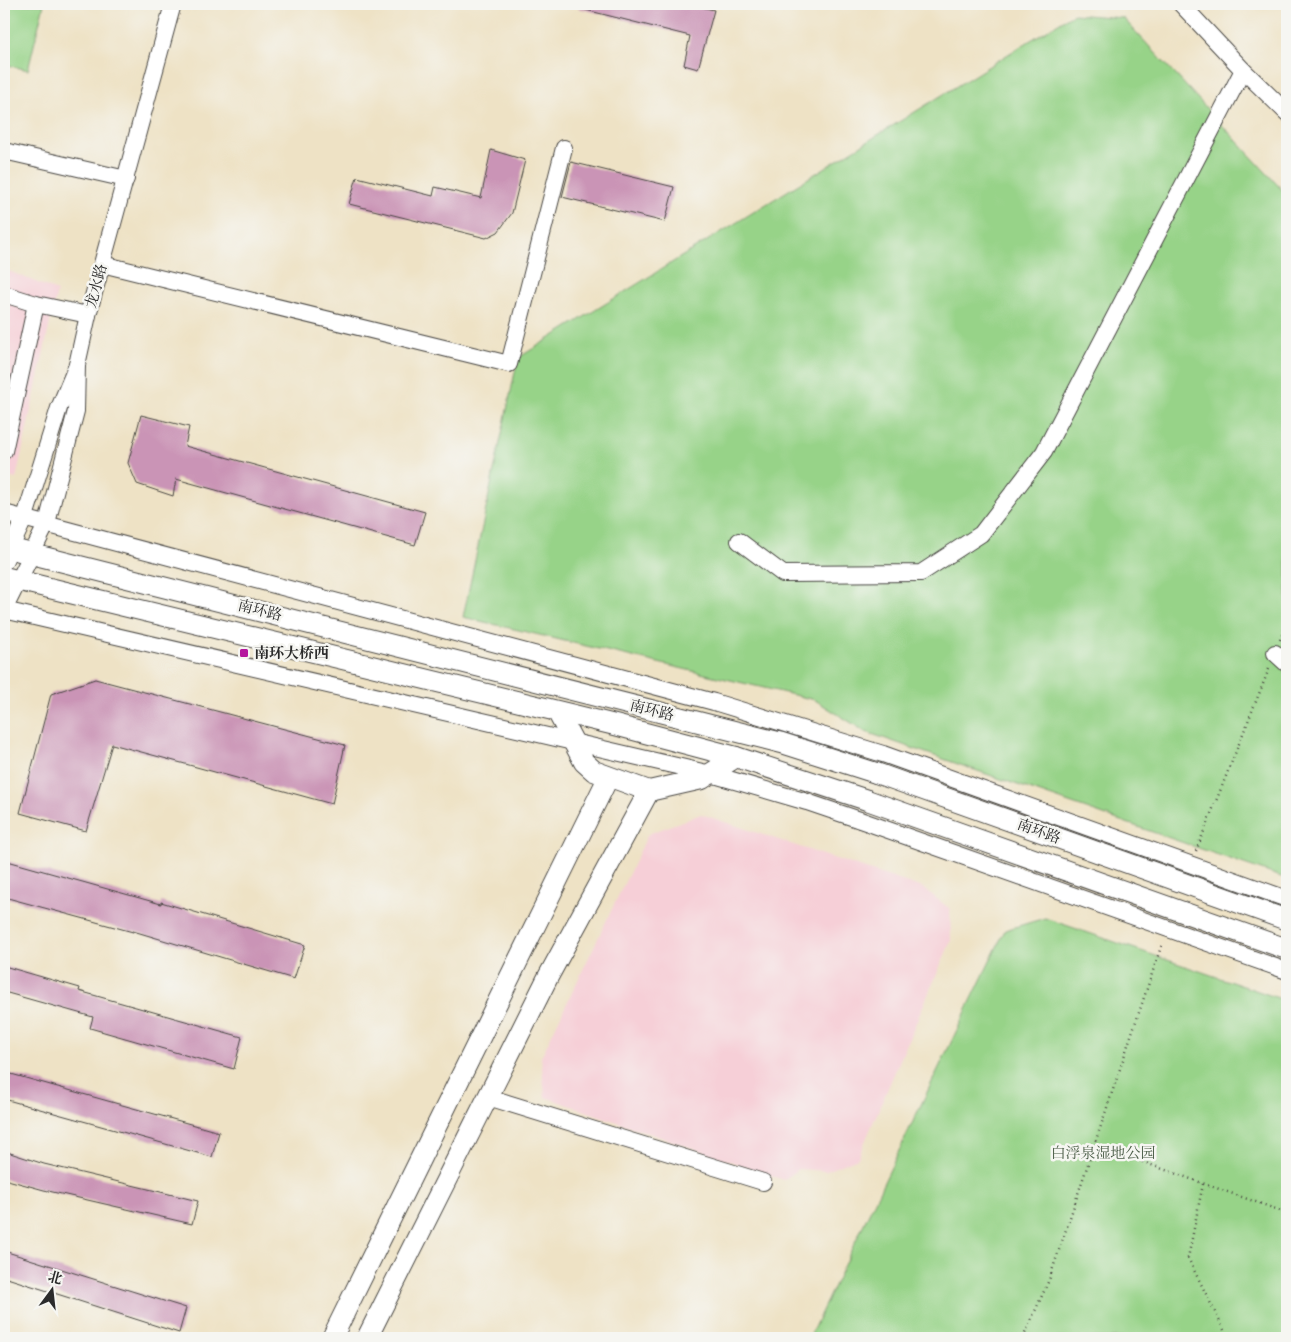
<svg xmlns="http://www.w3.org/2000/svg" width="1291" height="1342" font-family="'IM FELL Great Primer','Noto Serif SC',serif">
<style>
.built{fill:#f6cfd7}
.green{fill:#97d388;stroke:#617f5a}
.building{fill:#ca94b6}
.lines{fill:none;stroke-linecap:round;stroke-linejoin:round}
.minor-casing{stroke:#484642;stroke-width:18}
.major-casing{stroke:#484642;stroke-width:22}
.path{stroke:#484642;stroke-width:2.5;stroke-dasharray:1 4;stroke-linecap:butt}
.minor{stroke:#fff;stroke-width:16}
.major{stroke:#fff;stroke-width:20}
.minor-bridge-casing{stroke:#484642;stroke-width:18;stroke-linecap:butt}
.major-bridge-casing{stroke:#484642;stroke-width:22;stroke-linecap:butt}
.minor-bridge{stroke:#fff;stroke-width:16}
.major-bridge{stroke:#fff;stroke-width:20}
.poi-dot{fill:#b5179e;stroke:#f6f6f2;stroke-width:2}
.labels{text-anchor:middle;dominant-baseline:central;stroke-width:5;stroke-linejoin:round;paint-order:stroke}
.street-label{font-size:15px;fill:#2b2b2b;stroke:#f6f6f2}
.poi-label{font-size:15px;font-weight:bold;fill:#2b2b2b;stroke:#f6f6f2;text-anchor:start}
.park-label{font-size:15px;fill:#4b5d47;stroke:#f6f6f2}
</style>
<rect width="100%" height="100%" fill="#f6f6f2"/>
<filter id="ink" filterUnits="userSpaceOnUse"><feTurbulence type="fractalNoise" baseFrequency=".02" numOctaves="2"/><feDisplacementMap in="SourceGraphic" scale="10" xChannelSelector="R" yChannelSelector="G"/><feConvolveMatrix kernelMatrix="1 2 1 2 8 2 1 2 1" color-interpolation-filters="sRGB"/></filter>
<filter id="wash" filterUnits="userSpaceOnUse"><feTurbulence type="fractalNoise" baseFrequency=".0096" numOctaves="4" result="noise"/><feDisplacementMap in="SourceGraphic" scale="20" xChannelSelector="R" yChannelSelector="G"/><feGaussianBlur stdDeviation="1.12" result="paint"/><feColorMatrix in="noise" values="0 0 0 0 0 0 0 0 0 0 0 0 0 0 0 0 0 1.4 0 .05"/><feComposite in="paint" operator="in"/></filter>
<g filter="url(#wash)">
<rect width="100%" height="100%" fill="#eee2c5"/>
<!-- built -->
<g class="built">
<polygon points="4,269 57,291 16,479 4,476"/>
<polygon points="701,814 923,888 950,909 951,941 858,1158 826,1171 798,1169 784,1180 545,1097 541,1057 648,834"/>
</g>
<!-- green -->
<g class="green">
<polygon points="4,4 44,4 28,70 4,64"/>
<polygon points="1073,14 1123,18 1287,195 1287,879 866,732 815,700 463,617 518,358"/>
<polygon points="1045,918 1287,1001 1287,1338 809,1338 1005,930"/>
</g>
<g id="blocks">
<!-- building -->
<g class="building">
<polygon points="578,4 688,4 714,10 698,69 684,65 690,36 578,8"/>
<polygon points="491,150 525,160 512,213 498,232 486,238 349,204 357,177 433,196 435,187 481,198"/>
<polygon points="571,162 674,187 665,222 562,197"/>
<polygon points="141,415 189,427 185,446 425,512 415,545 176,479 173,496 137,484 128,463"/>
<polygon points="95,679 345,745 332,804 112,744 86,831 20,813 51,694"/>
<polygon points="4,860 161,904 161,902 305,945 294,979 133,931 133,932 4,897"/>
<polygon points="4,966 80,988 79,991 242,1037 234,1069 90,1028 93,1017 4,992"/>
<polygon points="4,1072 219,1132 212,1157 4,1099"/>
<polygon points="4,1151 44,1164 198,1201 192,1224 44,1190 4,1179"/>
<polygon points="4,1251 186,1308 179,1333 4,1277"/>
</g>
</g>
</g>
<g filter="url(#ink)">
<use href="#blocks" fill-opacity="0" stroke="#484642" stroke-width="1"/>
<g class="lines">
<!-- minor casing -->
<g class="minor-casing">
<g id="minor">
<polyline points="1181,4 1243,70 1287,113"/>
<polyline points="4,151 126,179"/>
<polyline points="102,264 509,364 564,148"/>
<polyline points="4,294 36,304 88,315"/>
<polyline points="77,365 76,411 47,523 4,610 711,774 807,802 860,820"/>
<polyline points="4,451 36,304"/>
<polyline points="4,513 714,702 883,754"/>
<polyline points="739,541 783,574 921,573 981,534 1044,452 1243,70"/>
<polyline points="4,562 25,517 59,408 77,365 88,315 173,4"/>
<polyline points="1275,653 1287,664"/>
<polyline points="488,1097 763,1182"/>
</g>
</g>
<!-- major casing -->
<g class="major-casing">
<g id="major">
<polyline points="4,547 782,743 876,773"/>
<polyline points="4,577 615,725 736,757 867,800"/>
<polyline points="558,713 584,762 594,771 649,791 702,779 736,757"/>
<polyline points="332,1338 608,778"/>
<polyline points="367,1338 548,977 649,791"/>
</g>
</g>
<!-- path -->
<g class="path">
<polyline points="1280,640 1287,623"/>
<polyline points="1196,851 1269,669"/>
<polyline points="1095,1145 1287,1213"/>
<polyline points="1203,1184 1188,1258 1224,1330 1225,1338"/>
<polyline points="1023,1338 1049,1280 1162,944"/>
</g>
<!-- minor -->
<use href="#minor" class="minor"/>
<!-- major -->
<use href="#major" class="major"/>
<!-- minor-bridge casing -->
<g class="minor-bridge-casing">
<g id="minor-bridge">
<polyline points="883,754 1287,899"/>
<polyline points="860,820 1287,971"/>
</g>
</g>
<!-- major-bridge casing -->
<g class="major-bridge-casing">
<g id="major-bridge">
<polyline points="876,773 1287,920"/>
<polyline points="867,800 1287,949"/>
</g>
</g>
<!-- minor-bridge -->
<use href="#minor-bridge" class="minor-bridge"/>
<!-- major-bridge -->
<use href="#major-bridge" class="major-bridge"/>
</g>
</g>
<!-- markers -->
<rect class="poi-dot" x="239" y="648" width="10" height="10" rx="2.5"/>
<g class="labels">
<!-- street labels -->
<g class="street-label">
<text transform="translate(96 286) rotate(-75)">龙水路</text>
<text transform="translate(260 610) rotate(14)">南环路</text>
<text transform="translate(652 710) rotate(14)">南环路</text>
<text transform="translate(1039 831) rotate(20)">南环路</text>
</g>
<!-- poi labels -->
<g class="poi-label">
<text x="254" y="653">南环大桥西</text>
</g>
<!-- park labels -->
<g class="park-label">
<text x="1103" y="1153">白浮泉湿地公园</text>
</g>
</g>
<!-- margin -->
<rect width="1291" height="1342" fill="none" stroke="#f6f6f2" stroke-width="20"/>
<!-- north arrow -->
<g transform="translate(52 1290) rotate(15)" stroke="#f6f6f2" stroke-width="4" paint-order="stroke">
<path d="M0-4L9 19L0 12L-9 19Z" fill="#2b2b2b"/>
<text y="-8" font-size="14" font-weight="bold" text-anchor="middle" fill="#2b2b2b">北</text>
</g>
</svg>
